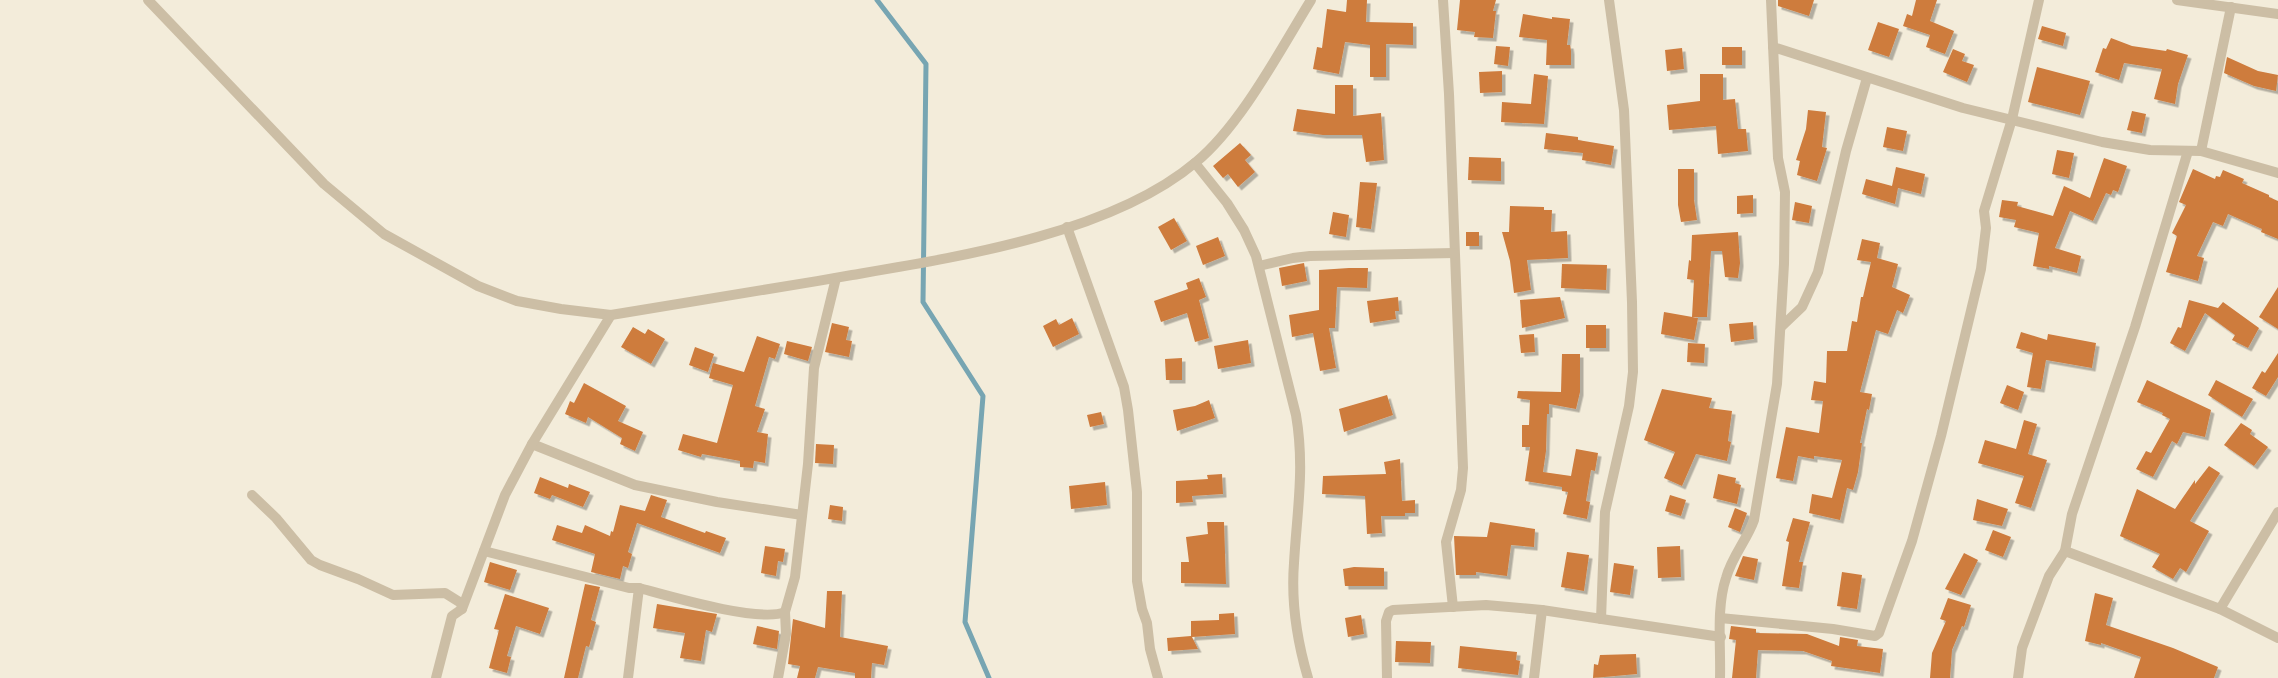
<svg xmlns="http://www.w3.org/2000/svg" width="2278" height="678" font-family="Mulish,sans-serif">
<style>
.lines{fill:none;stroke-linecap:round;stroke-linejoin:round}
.stream{stroke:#77a5b2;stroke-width:5}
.building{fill:#ce7b3d;filter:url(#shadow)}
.minor{stroke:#ccbea5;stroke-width:10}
</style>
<defs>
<filter id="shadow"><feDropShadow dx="3.5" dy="3.5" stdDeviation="0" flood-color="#0004"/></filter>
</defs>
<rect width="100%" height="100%" fill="#f3ecda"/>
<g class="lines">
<!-- stream -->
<polyline class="stream" points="877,0 926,64 923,302 983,396 965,622 989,678"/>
</g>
<!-- building -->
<g class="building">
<polygon points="1347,0 1367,0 1366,22 1413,23 1413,45 1386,44 1386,77 1370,77 1370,45 1345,42 1339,74 1313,69 1317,47 1322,48 1327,9 1346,12"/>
<polygon points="1460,0 1496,0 1493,11 1496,11 1493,38 1474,37 1475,32 1457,30"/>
<polygon points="1778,0 1814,0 1809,16 1778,6"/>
<polygon points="1916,0 1937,0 1930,21 1954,31 1945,54 1926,47 1930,35 1903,26 1907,14 1912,16"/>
<polygon points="1523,14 1552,19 1552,17 1570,19 1567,45 1570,45 1571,51 1571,65 1546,65 1547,40 1519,37"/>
<polygon points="1878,22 1899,29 1889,57 1868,50"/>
<polygon points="2042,26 2066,33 2063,46 2038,39"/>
<polygon points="2111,38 2132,46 2166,51 2167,49 2188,55 2178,84 2175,104 2154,99 2162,69 2124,63 2119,80 2095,72 2103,48 2106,49"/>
<polygon points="1496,46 1510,47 1508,66 1494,64"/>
<rect x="1722" y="47" width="20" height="18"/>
<polygon points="1682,48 1684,69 1667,71 1665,50"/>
<polygon points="1953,49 1965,54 1962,61 1974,65 1967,82 1943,72"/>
<polygon points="2227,57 2258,71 2278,75 2276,91 2254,86 2224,73"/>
<polygon points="2037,67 2090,81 2080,115 2028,102"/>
<polygon points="1502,71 1502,92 1480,93 1479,72"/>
<polygon points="1534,74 1548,76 1544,124 1501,122 1502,102 1531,104"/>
<polygon points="1700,74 1723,74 1723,100 1735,99 1738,129 1746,129 1748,151 1718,154 1716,126 1669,130 1667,105 1700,101"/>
<polygon points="1335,85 1353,85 1353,116 1381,113 1384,160 1366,162 1362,135 1323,135 1293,131 1297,109 1335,114"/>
<polygon points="1808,110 1826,112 1822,147 1827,148 1817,181 1797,175 1800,161 1796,160 1806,129"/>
<polygon points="2132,111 2146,114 2142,133 2127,130"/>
<polygon points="1887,127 1907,131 1903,151 1883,147"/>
<polygon points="1546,133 1578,137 1578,140 1614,146 1611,165 1582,160 1583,153 1544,149"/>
<polygon points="1240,143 1251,155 1245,160 1255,172 1238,187 1228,174 1223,178 1213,166"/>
<polygon points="2057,150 2074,153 2069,178 2052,174"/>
<polygon points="1469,157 1501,158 1501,181 1468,180"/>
<polygon points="2104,158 2127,166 2118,192 2113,190 2111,195 2106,193 2093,221 2070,211 2055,248 2081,256 2077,273 2049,266 2049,269 2033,266 2039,233 2014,227 2016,220 1999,217 2002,200 2018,202 2017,206 2053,216 2064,186 2090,198"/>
<polygon points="1896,167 1925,174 1921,194 1898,188 1895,204 1862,194 1866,179 1892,186"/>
<polygon points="1678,169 1694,169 1694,200 1697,220 1681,222 1678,205"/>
<polygon points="2193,169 2215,179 2216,176 2220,177 2223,170 2244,179 2242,183 2269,195 2269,197 2278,201 2278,239 2261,232 2262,229 2228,214 2223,226 2213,222 2197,256 2204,258 2198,281 2166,272 2177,236 2172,233 2186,205 2179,202"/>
<polygon points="1360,182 1377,183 1371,229 1356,227"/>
<polygon points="1753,195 1753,213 1737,214 1737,196"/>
<polygon points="1795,202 1812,206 1809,223 1792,220"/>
<polygon points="1510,206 1544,207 1544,210 1552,210 1551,232 1567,231 1568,258 1527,260 1531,290 1514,293 1510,261 1502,232 1509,232"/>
<polygon points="1333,212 1349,215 1346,237 1329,234"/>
<polygon points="1174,218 1187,241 1171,250 1158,227"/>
<rect x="1466" y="232" width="13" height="14"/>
<polygon points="1738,232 1740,263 1738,278 1725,277 1722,251 1711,251 1707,317 1692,317 1694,280 1687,279 1689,260 1691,261 1692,235"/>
<polygon points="1218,237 1225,256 1203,265 1196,246"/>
<polygon points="1862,239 1880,243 1877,258 1898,264 1892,287 1910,295 1903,313 1897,310 1888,334 1876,330 1860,392 1872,394 1869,410 1867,409 1860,443 1862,443 1858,472 1853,490 1847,488 1840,520 1809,513 1812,494 1832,498 1842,460 1814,456 1814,459 1798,456 1793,481 1776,478 1786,427 1819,433 1823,401 1811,400 1814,381 1826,383 1827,351 1847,351 1852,321 1857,322 1861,297 1863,297 1871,262 1857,260"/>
<polygon points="1304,263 1307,281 1282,286 1279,268"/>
<polygon points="1562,264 1607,265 1606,290 1561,288"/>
<polygon points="1349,268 1368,268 1367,288 1337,287 1335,328 1329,328 1336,368 1320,371 1313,333 1292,337 1289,315 1319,310 1319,270"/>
<polygon points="1199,278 1206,297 1199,300 1209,338 1195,342 1187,313 1161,322 1154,301 1188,289 1186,283"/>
<polygon points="2278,287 2278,329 2259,317"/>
<polygon points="1398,297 1399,311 1395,311 1396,319 1370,323 1367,301"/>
<polygon points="1560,297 1565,318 1522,328 1520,300"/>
<polygon points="2189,300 2218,308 2223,302 2259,328 2248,348 2232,340 2235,335 2205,313 2185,351 2170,343 2178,327 2181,328"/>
<polygon points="1664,312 1698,318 1694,340 1661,334"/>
<polygon points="1072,318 1079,334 1053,347 1043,326 1056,319 1059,325"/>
<polygon points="1753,322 1754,339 1731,342 1729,324"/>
<polygon points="832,323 849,327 846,340 852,341 849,357 825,352"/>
<rect x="1586" y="325" width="20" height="23"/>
<polygon points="633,327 645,334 648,329 665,339 651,364 621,347"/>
<polygon points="2021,332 2047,340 2048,334 2096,343 2092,368 2046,360 2041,389 2027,387 2033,353 2016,348"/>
<polygon points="1534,334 1535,352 1521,353 1519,335"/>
<polygon points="757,336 780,344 775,359 769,357 755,406 765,409 757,432 768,434 765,463 754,461 753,468 740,467 740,461 702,454 701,457 678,450 683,434 717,443 733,385 709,378 713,363 744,372"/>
<polygon points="1248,340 1251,363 1218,369 1214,346"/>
<polygon points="787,341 812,347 808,361 784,354"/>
<polygon points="1688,343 1705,344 1704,363 1687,362"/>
<polygon points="695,347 714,354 708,372 689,365"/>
<polygon points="2278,353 2278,377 2266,396 2252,388 2262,371 2265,373"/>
<polygon points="1562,354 1580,354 1580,392 1576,409 1549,404 1549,414 1547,414 1546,451 1543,472 1571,476 1576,449 1598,453 1595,471 1591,470 1586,501 1590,502 1587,519 1563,514 1568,492 1562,491 1562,487 1525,481 1530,447 1522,447 1522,425 1529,425 1530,400 1517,398 1518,391 1561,392"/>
<polygon points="1182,358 1182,380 1166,380 1165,359"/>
<polygon points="2147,380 2211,410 2205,437 2183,432 2177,444 2172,441 2153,477 2136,469 2146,451 2151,453 2170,419 2162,415 2163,413 2137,402"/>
<polygon points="2216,380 2253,399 2242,417 2208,395"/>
<polygon points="584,383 626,406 618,421 643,432 635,451 620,444 622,438 588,417 586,423 565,414 570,401 574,403"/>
<polygon points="2007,385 2024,392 2018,410 2000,403"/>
<polygon points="1662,389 1712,398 1709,408 1732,411 1728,441 1731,442 1727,461 1696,454 1682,486 1664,478 1675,452 1644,440"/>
<polygon points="1387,395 1393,415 1344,432 1339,409"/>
<polygon points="1209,400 1215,418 1177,431 1173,410 1195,406"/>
<polygon points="1101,412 1104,424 1090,427 1087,415"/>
<polygon points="2024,420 2037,424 2028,454 2047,460 2031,508 2015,503 2024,476 1978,463 1985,440 2016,449"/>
<polygon points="2241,423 2252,430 2250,434 2268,447 2254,466 2224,445"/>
<polygon points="816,444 834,445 833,464 815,463"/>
<polygon points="1400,459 1402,501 1415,500 1415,513 1405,513 1405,516 1381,516 1382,533 1367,534 1365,496 1322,494 1323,476 1386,474 1384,462"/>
<polygon points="2209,466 2220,473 2190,521 2209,531 2186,572 2180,568 2173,579 2152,567 2160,554 2120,536 2137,489 2175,509 2195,480 2195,484"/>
<polygon points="1222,474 1223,494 1192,496 1193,502 1176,503 1176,481 1208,479 1207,475"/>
<polygon points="1718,474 1736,478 1735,483 1741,485 1737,504 1713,498"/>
<polygon points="540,477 568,488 569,484 590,492 583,507 552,495 550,499 534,493"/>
<polygon points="1105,482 1107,505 1071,509 1069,486"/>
<polygon points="651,495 667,500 661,517 705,533 706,531 726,538 720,553 637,523 628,552 632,554 628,568 623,566 620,579 591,572 595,554 552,540 557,525 582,533 585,525 610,536 611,531 613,532 620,505 645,511"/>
<polygon points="1670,495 1686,500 1681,516 1665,511"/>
<polygon points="1977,499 2008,509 2002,526 1973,520"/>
<polygon points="830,505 843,507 842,521 828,519"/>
<polygon points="1735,508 1747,513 1740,532 1728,527"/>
<polygon points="1793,518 1810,522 1799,562 1803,562 1799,588 1782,586 1789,542 1786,541"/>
<polygon points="1207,522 1224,522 1226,584 1181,583 1181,562 1189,562 1186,537 1208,534"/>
<polygon points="1490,522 1535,529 1534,547 1511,545 1507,576 1476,572 1476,575 1456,575 1454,536 1487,537"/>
<polygon points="1993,530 2011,537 2003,557 1985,550"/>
<polygon points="765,546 785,549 783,562 778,561 776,576 761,573"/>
<polygon points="1680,546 1681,577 1658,578 1657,547"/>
<polygon points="1567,552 1589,555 1584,591 1561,587"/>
<polygon points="1964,553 1978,560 1961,595 1945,589"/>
<polygon points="1743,556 1758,559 1754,580 1735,576"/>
<polygon points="490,562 517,570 510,590 484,582"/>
<polygon points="1614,563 1634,566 1630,595 1610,592"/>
<polygon points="1354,567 1384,568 1384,586 1345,586 1343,569"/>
<polygon points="1842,572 1862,575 1857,609 1837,606"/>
<polygon points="585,584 600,587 591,620 596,622 589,647 586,646 578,678 564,678"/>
<polygon points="827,591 842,591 840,637 888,646 884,665 872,663 871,678 855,678 855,673 818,667 815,678 797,678 800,666 788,664 793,619 825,628"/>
<polygon points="2095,593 2113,598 2106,625 2173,648 2218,667 2214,678 2134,678 2141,657 2101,643 2101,645 2085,641"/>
<polygon points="505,594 549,608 540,634 516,626 507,656 511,657 507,673 489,668 499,630 494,629"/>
<polygon points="1948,598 1971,605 1964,627 1962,626 1952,650 1950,678 1930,678 1932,653 1946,621 1940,619"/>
<polygon points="657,604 717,614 712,632 706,630 701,661 680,658 685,633 653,628"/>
<polygon points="1234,613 1235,634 1192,637 1198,649 1168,651 1167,638 1191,636 1191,621 1219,620 1219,614"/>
<polygon points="1361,615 1364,634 1348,637 1345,618"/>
<polygon points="757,626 779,631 777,649 753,644"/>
<polygon points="1731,626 1756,629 1756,633 1807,634 1839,646 1840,637 1858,640 1857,646 1883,649 1880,673 1831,666 1832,661 1803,651 1758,650 1756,678 1732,678 1736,640 1729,639"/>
<polygon points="1396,641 1431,642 1430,663 1395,662"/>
<polygon points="1460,646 1517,652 1516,660 1520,661 1518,675 1458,668"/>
<polygon points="1636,654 1637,674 1593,678 1594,664 1598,665 1600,655"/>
</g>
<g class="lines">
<!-- minor -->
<g class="minor">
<path d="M 148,0 L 324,184 L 384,234 L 478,286 L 517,301 L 561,309 L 611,315 C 692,302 772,289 852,275 C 959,257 1112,233 1196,162 C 1241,125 1280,50 1311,0"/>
<polyline points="1443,0 1449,94 1463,468 1461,490 1446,542 1453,607"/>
<polyline points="2177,0 2278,14"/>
<polyline points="1773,47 1963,108 2102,142 2150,150 2201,151 2278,173"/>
<polyline points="2201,151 2231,7"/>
<path d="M 1195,163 L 1227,203 L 1244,230 L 1256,256 L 1296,415 C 1305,468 1297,511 1294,563 C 1291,602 1297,641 1308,678"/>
<polyline points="1067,227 1124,387 1128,410 1137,492 1137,581 1142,609 1147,623 1150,649 1158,678"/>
<polyline points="1259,266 1293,258 1310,256 1454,253"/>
<polyline points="1781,327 1802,307 1818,272 1846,151 1867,78"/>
<polyline points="532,444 635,485 717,502 802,515"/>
<polyline points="252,495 276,518 311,560 320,565 358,579 393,595 445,593 461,603 462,609"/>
<path d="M 484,551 L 629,588 L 639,588 C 669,596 759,623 785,612"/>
<polyline points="2065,551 2220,609 2278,638"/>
<polyline points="2220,609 2278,512"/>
<polyline points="1720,618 1833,629 1875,636 1879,633 1912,541 1941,436 1981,269 1986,228 1984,211 2012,119 2039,0"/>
<polyline points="1601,619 1605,512 1629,406 1633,372 1632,302 1624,110 1609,0"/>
<polyline points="436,678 452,616 462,609 505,495 532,444 611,315"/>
<polyline points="628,678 639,588"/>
<polyline points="778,678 786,634 785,612 795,577 808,464 814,368 836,278"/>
<polyline points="1387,678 1386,621 1389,612 1393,610 1486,605 1542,610 1721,637"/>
<polyline points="1534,678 1542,610"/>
<path d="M 1720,678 C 1721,646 1716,608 1726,578 C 1732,556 1747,540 1754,520 L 1777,384 L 1784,264 L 1785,192 L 1778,158 L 1771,0"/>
<polyline points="2018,678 2022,648 2049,576 2065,551 2072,514 2135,327 2188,151"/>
</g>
</g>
</svg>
